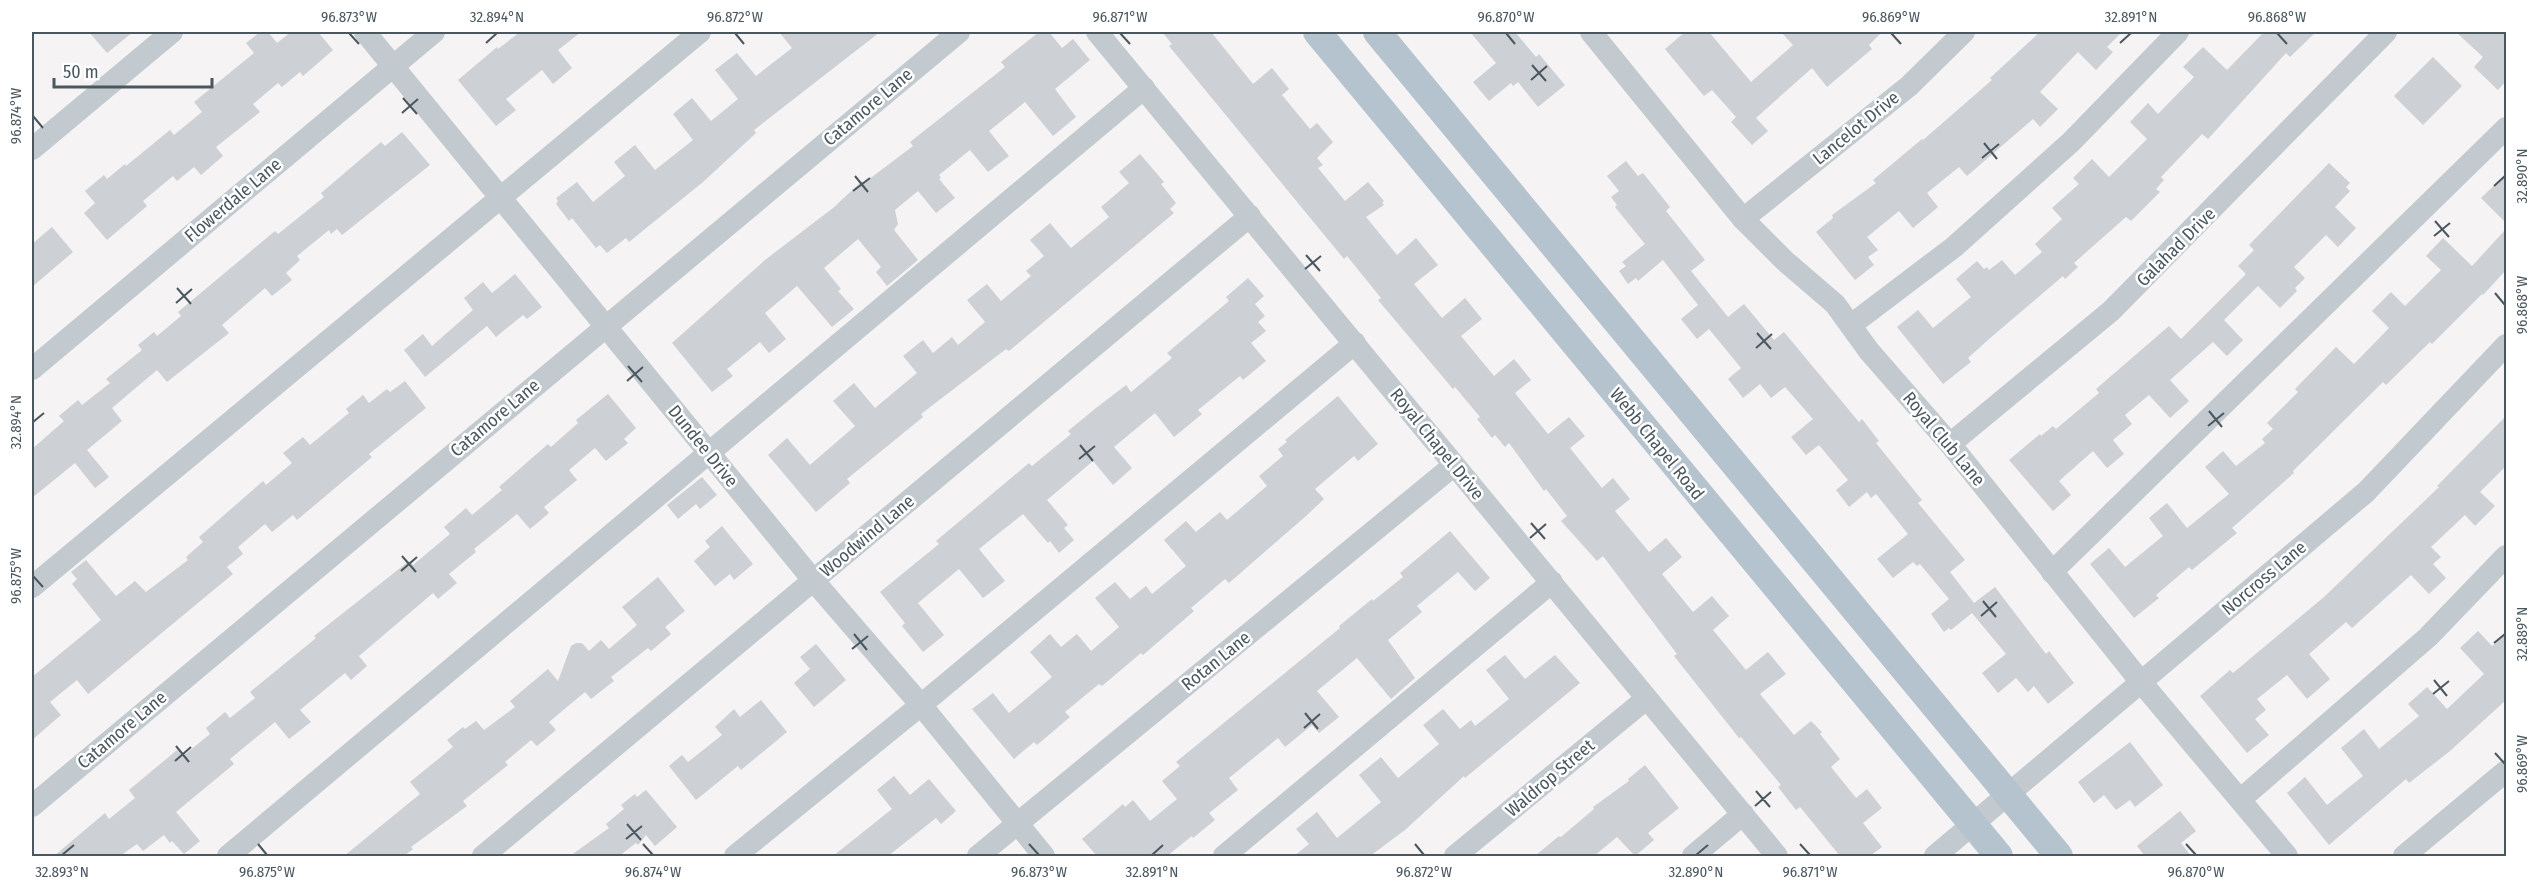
<svg xmlns="http://www.w3.org/2000/svg" width="2538" height="888" font-family="'Fira Sans Condensed',sans-serif">
<style>
.building{fill:#cdd0d4}
.lines{fill:none;stroke-linecap:round;stroke-linejoin:round}
.minor{stroke:#c2cad0;stroke-width:22}
.major{stroke:#b5c3cf;stroke-width:28}
.ticks{fill:none;stroke:#4b575f;stroke-width:2}
.labels{text-anchor:middle;dominant-baseline:central;stroke-width:5;stroke-linejoin:round;paint-order:stroke}
.street-label{font-size:18px;fill:#4b575f;stroke:#fff}
.neatline{fill:none;stroke:#4b575f;stroke-width:2}
.ticks-label{font-size:15px;text-anchor:middle;fill:#4b575f}
</style>
<rect width="100%" height="100%" fill="#f5f3f3"/>
<!-- building -->
<g class="building">
<polygon points="89,32 133,32 107,53"/>
<polygon points="260,32 268,32 277,43 291,32 318,32 333,50 303,76 300,72 282,87 278,83 253,104 260,112 216,147 223,156 201,175 194,167 177,181 173,176 143,201 147,206 107,240 84,213 95,203 85,191 104,175 107,179 125,164 126,166 170,130 174,135 202,112 194,102 254,53 246,43"/>
<polygon points="520,32 581,32 558,50 572,68 553,84 542,70 506,99 516,110 496,126 458,80 497,47 498,49"/>
<polygon points="779,32 880,32 754,130 756,133 703,182 629,242 626,238 607,253 600,245 596,248 572,218 569,221 556,204 558,201 556,198 577,182 593,202 625,176 614,162 635,145 655,170 693,140 673,114 692,98 711,121 738,99 715,70 737,53 756,76 792,48"/>
<polygon points="1039,32 1049,32 1062,48 1073,39 1090,60 1055,89 1076,117 1053,136 1025,102 989,131 1009,156 988,172 970,150 939,175 941,178 939,179 955,198 936,213 918,191 895,210 898,224 894,230 918,260 887,286 876,272 881,267 858,239 824,268 841,289 838,291 854,309 832,327 797,286 765,313 786,339 769,353 760,342 727,369 733,376 712,392 672,343 765,260 833,208 862,181 864,183 913,146 910,142 1005,67 1001,62"/>
<polygon points="1162,32 1211,32 1253,84 1272,68 1289,89 1282,95 1310,129 1317,123 1333,142 1317,158 1323,165 1318,168 1345,201 1368,182 1384,201 1382,203 1384,205 1366,217 1397,255 1416,238 1438,265 1414,284 1442,318 1465,298 1482,319 1461,336 1494,376 1514,359 1531,380 1515,393 1548,434 1569,417 1585,436 1570,448 1602,488 1613,478 1630,499 1615,511 1649,552 1666,538 1682,557 1662,574 1693,612 1712,596 1729,616 1713,630 1746,670 1768,652 1786,674 1760,694 1794,735 1811,721 1822,732 1820,734 1840,759 1831,767 1856,798 1867,789 1882,808 1863,823 1882,847 1870,856 1840,856 1800,807 1796,810 1778,787 1781,785 1741,737 1739,738 1674,656 1677,654 1603,556 1597,561 1561,521 1567,516 1546,489 1544,491 1509,443 1505,447 1495,435 1492,438 1477,419 1480,417 1455,387 1453,389 1378,300 1381,298 1347,256 1344,259 1169,46 1172,44"/>
<polygon points="1470,32 1515,32 1536,57 1539,54 1565,85 1538,107 1518,82 1513,86 1511,83 1489,101 1473,82 1496,63"/>
<polygon points="1685,32 1709,32 1751,82 1793,45 1781,32 1882,32 1869,45 1872,49 1827,87 1812,68 1756,118 1768,131 1752,145 1731,122 1736,117 1712,90 1704,96 1665,49"/>
<polygon points="2040,32 2122,32 2107,47 2113,52 2096,70 2078,52 2040,92 2058,109 2040,127 2033,119 1967,176 1959,167 1927,193 1938,207 1913,228 1899,211 1867,237 1878,250 1868,257 1874,265 1855,280 1816,232 1833,218 1832,215 1876,183 1873,180 1922,139 1923,140 1992,80 1990,78"/>
<polygon points="2264,32 2316,32 2290,57 2286,53 2208,139 2202,134 2161,177 2164,180 2156,189 2160,192 2131,221 2126,217 2074,263 2078,267 2065,279 2063,276 1989,339 1968,358 1971,362 1943,384 1897,327 1918,310 1933,328 1971,297 1956,279 1977,261 1984,269 1987,267 1989,270 2002,260 2015,275 2042,252 2035,244 2062,219 2052,208 2079,184 2073,178 2092,159 2109,177 2147,139 2130,122 2148,103 2158,114 2194,77 2183,67 2203,47 2227,70"/>
<polygon points="2456,32 2506,32 2506,81 2498,90 2474,67 2483,57"/>
<polygon points="2433,57 2462,86 2423,125 2394,96"/>
<polygon points="402,132 430,165 342,235 337,229 331,234 329,230 297,256 300,260 286,273 292,280 272,296 265,288 222,325 229,333 167,382 157,370 112,408 122,421 87,450 109,477 95,488 75,463 32,498 32,449 64,421 59,416 78,400 82,405 110,383 106,379 142,350 138,345 154,332 157,336 181,316 178,312 275,231 278,234 324,197 321,193 381,142 385,146"/>
<polygon points="1140,154 1164,182 1161,184 1176,203 1170,209 1174,213 1009,351 1006,349 921,414 923,417 847,479 850,483 816,512 768,455 787,438 810,465 855,426 833,401 854,383 875,408 917,373 903,356 923,340 933,353 952,337 958,345 985,322 967,300 987,284 1001,301 1031,276 1026,271 1044,256 1030,240 1050,223 1071,248 1109,217 1101,207 1129,183 1119,172"/>
<polygon points="1626,161 1638,176 1643,173 1670,207 1666,211 1705,260 1691,271 1728,317 1744,304 1774,340 1784,332 1859,422 1862,419 1879,441 1876,443 1922,500 1918,503 1965,560 1950,572 1974,603 1995,587 2046,654 2049,651 2074,683 2048,704 2034,686 2028,692 2016,678 1998,693 1982,673 2006,654 1972,613 1951,630 1949,628 1944,632 1931,614 1949,599 1920,564 1917,566 1913,562 1893,578 1877,559 1908,534 1876,494 1871,498 1867,492 1849,507 1836,490 1848,480 1819,445 1806,455 1791,437 1813,419 1785,387 1771,398 1760,384 1743,398 1728,379 1741,368 1709,329 1697,339 1681,319 1698,305 1663,260 1638,281 1636,278 1628,284 1619,271 1626,266 1622,262 1645,244 1615,207 1617,205 1611,197 1619,191 1607,176"/>
<polygon points="2329,163 2350,183 2346,187 2350,191 2335,207 2356,228 2338,247 2326,235 2294,267 2305,278 2295,288 2297,291 2280,308 2258,286 2224,320 2243,340 2227,356 2213,342 2170,380 2189,401 2170,418 2149,395 2125,415 2132,424 2113,440 2124,454 2107,468 2093,451 2059,481 2071,495 2053,511 2009,460 2040,434 2041,436 2053,426 2056,429 2099,393 2096,389 2169,326 2181,339 2246,274 2238,266 2254,250 2249,245"/>
<polygon points="2506,174 2506,223 2481,198"/>
<polygon points="52,227 73,252 32,287 32,244"/>
<polygon points="2506,229 2506,270 2483,295 2482,294 2432,344 2430,342 2386,385 2383,382 2293,471 2294,473 2232,528 2237,533 2192,570 2189,567 2156,595 2159,598 2134,618 2090,564 2109,548 2125,567 2163,536 2149,518 2167,503 2187,528 2229,494 2205,467 2223,451 2236,466 2265,443 2262,439 2273,429 2267,423 2298,392 2295,389 2336,347 2354,364 2389,328 2372,311 2391,292 2405,306 2441,270 2426,256 2443,238 2472,266"/>
<polygon points="515,274 542,307 527,319 523,315 496,337 487,326 425,377 404,350 423,334 432,346 473,310 464,298 483,282 492,293"/>
<polygon points="1248,278 1264,296 1255,304 1265,316 1258,322 1266,331 1251,343 1266,361 1243,380 1240,376 1198,410 1202,414 1174,437 1155,413 1114,447 1132,468 1113,485 1093,461 1047,500 1068,525 1064,528 1074,540 1059,553 1050,541 1048,543 1023,514 979,549 1005,581 983,598 959,569 918,603 944,635 923,652 902,626 905,623 880,592 939,544 936,541 1029,463 1032,466 1071,434 1068,431 1096,408 1126,385 1131,392 1172,358 1167,353 1229,301 1226,297"/>
<polygon points="405,381 426,408 369,454 372,457 297,520 293,515 272,532 265,524 238,547 243,554 227,567 233,574 88,694 77,680 50,702 61,715 32,740 32,677 101,620 72,584 77,579 71,572 86,560 116,596 135,581 146,592 188,560 186,557 203,542 199,537 263,481 266,485 292,463 283,453 303,437 310,445 349,413 346,409 363,395 369,403 387,389 390,392"/>
<polygon points="608,394 636,428 624,439 628,443 606,461 595,448 569,470 577,480 544,507 549,513 530,529 517,514 474,549 476,552 449,574 457,583 438,599 433,593 359,656 367,666 351,680 345,673 300,710 311,722 289,739 275,722 230,759 234,764 176,812 200,841 184,854 172,841 170,843 164,835 143,851 137,844 120,856 54,856 105,813 109,819 135,798 129,790 177,750 183,756 210,734 206,728 225,712 230,718 255,698 250,692 316,638 314,636 409,561 413,565 450,534 444,527 466,508 472,515 502,490 499,487 548,444 551,447 578,423 576,420"/>
<polygon points="1338,396 1378,444 1358,461 1354,456 1315,489 1324,499 1306,516 1229,583 1225,579 1191,608 1194,611 1143,655 1141,653 1102,686 1099,684 1065,712 1070,717 1037,745 1034,742 1014,759 972,709 993,693 1009,713 1052,677 1030,652 1050,634 1061,647 1077,634 1091,651 1119,627 1095,598 1115,582 1130,599 1146,586 1152,594 1186,566 1164,540 1186,521 1196,532 1220,512 1227,520 1267,486 1259,476 1283,456 1278,449 1287,442 1285,440"/>
<polygon points="2506,416 2506,466 2480,492 2495,506 2475,526 2465,515 2431,547 2441,557 2433,564 2446,578 2429,594 2411,575 2352,628 2346,622 2309,654 2330,679 2307,699 2287,675 2257,699 2266,710 2255,719 2269,735 2247,753 2200,696 2230,670 2233,673 2324,597 2439,487 2437,486"/>
<polygon points="702,477 717,495 700,509 696,504 678,519 667,505"/>
<polygon points="722,526 753,564 734,580 730,574 715,586 694,561 710,547 705,541"/>
<polygon points="1450,531 1490,578 1475,591 1458,572 1417,606 1422,612 1388,640 1415,678 1391,699 1357,658 1317,691 1339,717 1319,733 1312,725 1285,747 1278,738 1229,778 1238,790 1209,813 1215,820 1193,838 1192,836 1167,856 1097,856 1082,839 1123,804 1125,807 1133,800 1150,821 1177,799 1162,781 1180,766 1176,762 1340,628 1339,626 1372,599 1373,601 1403,577 1400,573"/>
<polygon points="658,577 685,611 665,627 671,634 651,651 648,648 611,677 614,681 591,699 585,692 549,722 556,730 537,746 531,740 505,762 508,765 463,801 467,806 411,847 413,849 404,856 344,856 420,794 410,782 453,747 447,740 463,727 465,729 476,721 484,730 515,707 510,701 548,669 558,681 571,646 576,643 582,643 589,651 601,640 609,649 637,625 622,607"/>
<polygon points="2478,631 2492,646 2506,633 2506,700 2450,751 2409,783 2406,779 2329,845 2287,793 2305,777 2327,805 2363,776 2341,748 2364,729 2379,749 2419,716 2408,704 2427,687 2447,709 2484,674 2460,648"/>
<polygon points="816,644 846,680 814,707 794,683 810,669 800,657"/>
<polygon points="1505,655 1525,679 1555,655 1580,683 1465,778 1464,776 1405,830 1370,856 1294,856 1309,844 1296,829 1317,812 1337,838 1381,802 1359,775 1381,757 1398,778 1439,744 1423,725 1443,709 1460,729 1471,720 1475,726 1509,699 1486,670"/>
<polygon points="761,700 787,732 741,770 738,766 696,800 669,766 682,755 688,762 722,735 715,727 734,709 740,717"/>
<polygon points="2130,742 2163,785 2135,807 2130,800 2116,810 2104,795 2094,803 2078,782"/>
<polygon points="1645,765 1679,808 1648,833 1654,840 1635,856 1617,837 1594,856 1535,856 1559,836 1561,837 1594,809 1593,807 1629,781 1628,779"/>
<polygon points="894,776 910,795 929,779 956,811 941,824 936,818 888,856 833,856 892,809 877,790"/>
<polygon points="646,790 677,827 655,846 646,835 638,845 636,843 619,856 570,856 609,828 606,824 624,809 621,805 635,794 637,797"/>
<polygon points="2180,811 2196,831 2181,843 2191,856 2145,856 2137,846"/>
</g>
<g class="lines">
<!-- minor -->
<g class="minor">
<polyline points="365,32 813,580 921,705 1044,856"/>
<polyline points="1097,32 1777,856"/>
<polyline points="1591,32 1743,219 1785,261 1835,304 1869,351 1950,444 2141,682 2287,856"/>
<polyline points="32,149 172,32"/>
<polyline points="1743,219 1909,86 1964,32"/>
<polyline points="1851,325 1954,247 2071,142 2178,32"/>
<polyline points="32,369 434,32"/>
<polyline points="1950,444 2111,311 2386,32"/>
<polyline points="2052,572 2506,128"/>
<polyline points="32,587 700,32"/>
<polyline points="2241,799 2428,637 2506,556"/>
<polyline points="32,806 959,32"/>
<polyline points="228,856 1144,88"/>
<polyline points="483,856 1250,216"/>
<polyline points="735,856 921,705 1355,343"/>
<polyline points="978,856 1453,466"/>
<polyline points="1224,856 1552,582"/>
<polyline points="1455,856 1646,699"/>
<polyline points="1693,856 1743,814"/>
<polyline points="1935,856 2366,492 2506,345"/>
<polyline points="2404,856 2506,771"/>
</g>
<!-- major -->
<g class="major">
<polyline points="1317,32 1999,856"/>
<polyline points="1377,32 2059,856"/>
</g>
</g>
<!-- ticks -->
<path class="ticks" d="M 349,33 L 359,44M 735,33 L 744,44M 1120,33 L 1130,44M 1506,33 L 1515,44M 1891,33 L 1901,44M 2277,33 L 2287,44M 486,43 L 497,33M 2120,43 L 2131,33M 1532,65 L 1546,81M 1531,80 L 1547,66M 403,98 L 417,114M 402,113 L 418,99M 33,116 L 43,128M 1984,143 L 1997,159M 1982,158 L 1999,144M 855,176 L 868,192M 2494,186 L 2505,176M 853,191 L 870,178M 2435,221 L 2449,237M 2434,236 L 2450,223M 1306,255 L 1320,271M 1305,269 L 1321,256M 177,288 L 191,304M 2495,293 L 2505,305M 176,303 L 192,289M 1757,333 L 1771,349M 1756,348 L 1772,334M 628,366 L 642,382M 627,381 L 643,367M 2209,411 L 2222,427M 33,422 L 44,413M 2208,426 L 2224,413M 1080,445 L 1093,461M 1079,459 L 1095,446M 1531,523 L 1545,539M 1530,538 L 1546,524M 402,556 L 416,572M 401,571 L 417,557M 33,576 L 43,587M 1983,601 L 1996,617M 1981,616 L 1997,602M 854,634 L 867,650M 2494,643 L 2505,634M 852,649 L 868,636M 2434,680 L 2447,696M 2433,694 L 2449,681M 1305,713 L 1318,729M 1304,728 L 1320,714M 176,746 L 189,762M 2495,753 L 2505,764M 175,761 L 191,747M 1756,791 L 1770,807M 1755,806 L 1771,792M 627,824 L 641,840M 626,839 L 642,826M 258,844 L 267,855M 643,844 L 653,855M 1029,844 L 1039,855M 1415,844 L 1424,855M 1800,844 L 1810,855M 2186,844 L 2196,855M 62,855 L 74,845M 1152,855 L 1163,845M 1696,855 L 1708,845"/>
<g class="labels">
<!-- street labels -->
<g class="street-label">
<text transform="translate(868 107) rotate(-40)">Catamore Lane</text>
<text transform="translate(1856 128) rotate(-39)">Lancelot Drive</text>
<text transform="translate(233 200) rotate(-40)">Flowerdale Lane</text>
<text transform="translate(2176 247) rotate(-45)">Galahad Drive</text>
<text transform="translate(495 418) rotate(-40)">Catamore Lane</text>
<text transform="translate(1944 439) rotate(50)">Royal Club Lane</text>
<text transform="translate(1437 444) rotate(51)">Royal Chapel Drive</text>
<text transform="translate(1657 444) rotate(51)">Webb Chapel Road</text>
<text transform="translate(703 446) rotate(51)">Dundee Drive</text>
<text transform="translate(867 536) rotate(-40)">Woodwind Lane</text>
<text transform="translate(2264 578) rotate(-40)">Norcross Lane</text>
<text transform="translate(1216 661) rotate(-39)">Rotan Lane</text>
<text transform="translate(122 730) rotate(-40)">Catamore Lane</text>
<text transform="translate(1550 778) rotate(-40)">Waldrop Street</text>
</g>
</g>
<!-- border -->
<rect width="2538" height="888" fill="none" stroke="#ffffff" stroke-width="66"/>
<!-- scale -->
<path d="M54 78v9h158v-9" fill="none" stroke="#4b575f" stroke-width="3"/>
<text x="63" y="78" font-size="18" fill="#4b575f" stroke="#ffffff" stroke-width="4.5" paint-order="stroke">50 m</text>
<rect x="33" y="33" width="2472" height="822" class="neatline"/>
<g class="ticks-label">
<text x="349" y="22">96.873°W</text>
<text x="497" y="22">32.894°N</text>
<text x="735" y="22">96.872°W</text>
<text x="1120" y="22">96.871°W</text>
<text x="1506" y="22">96.870°W</text>
<text x="1891" y="22">96.869°W</text>
<text x="2131" y="22">32.891°N</text>
<text x="2277" y="22">96.868°W</text>
<text transform="translate(16 116) rotate(-90)" y="5">96.874°W</text>
<text transform="translate(2522 176) rotate(-90)" y="5">32.890°N</text>
<text transform="translate(2522 305) rotate(-90)" y="5">96.868°W</text>
<text transform="translate(16 422) rotate(-90)" y="5">32.894°N</text>
<text transform="translate(16 576) rotate(-90)" y="5">96.875°W</text>
<text transform="translate(2522 634) rotate(-90)" y="5">32.889°N</text>
<text transform="translate(2522 764) rotate(-90)" y="5">96.869°W</text>
<text x="62" y="877">32.893°N</text>
<text x="267" y="877">96.875°W</text>
<text x="653" y="877">96.874°W</text>
<text x="1039" y="877">96.873°W</text>
<text x="1152" y="877">32.891°N</text>
<text x="1424" y="877">96.872°W</text>
<text x="1696" y="877">32.890°N</text>
<text x="1810" y="877">96.871°W</text>
<text x="2196" y="877">96.870°W</text>
</g>
</svg>
